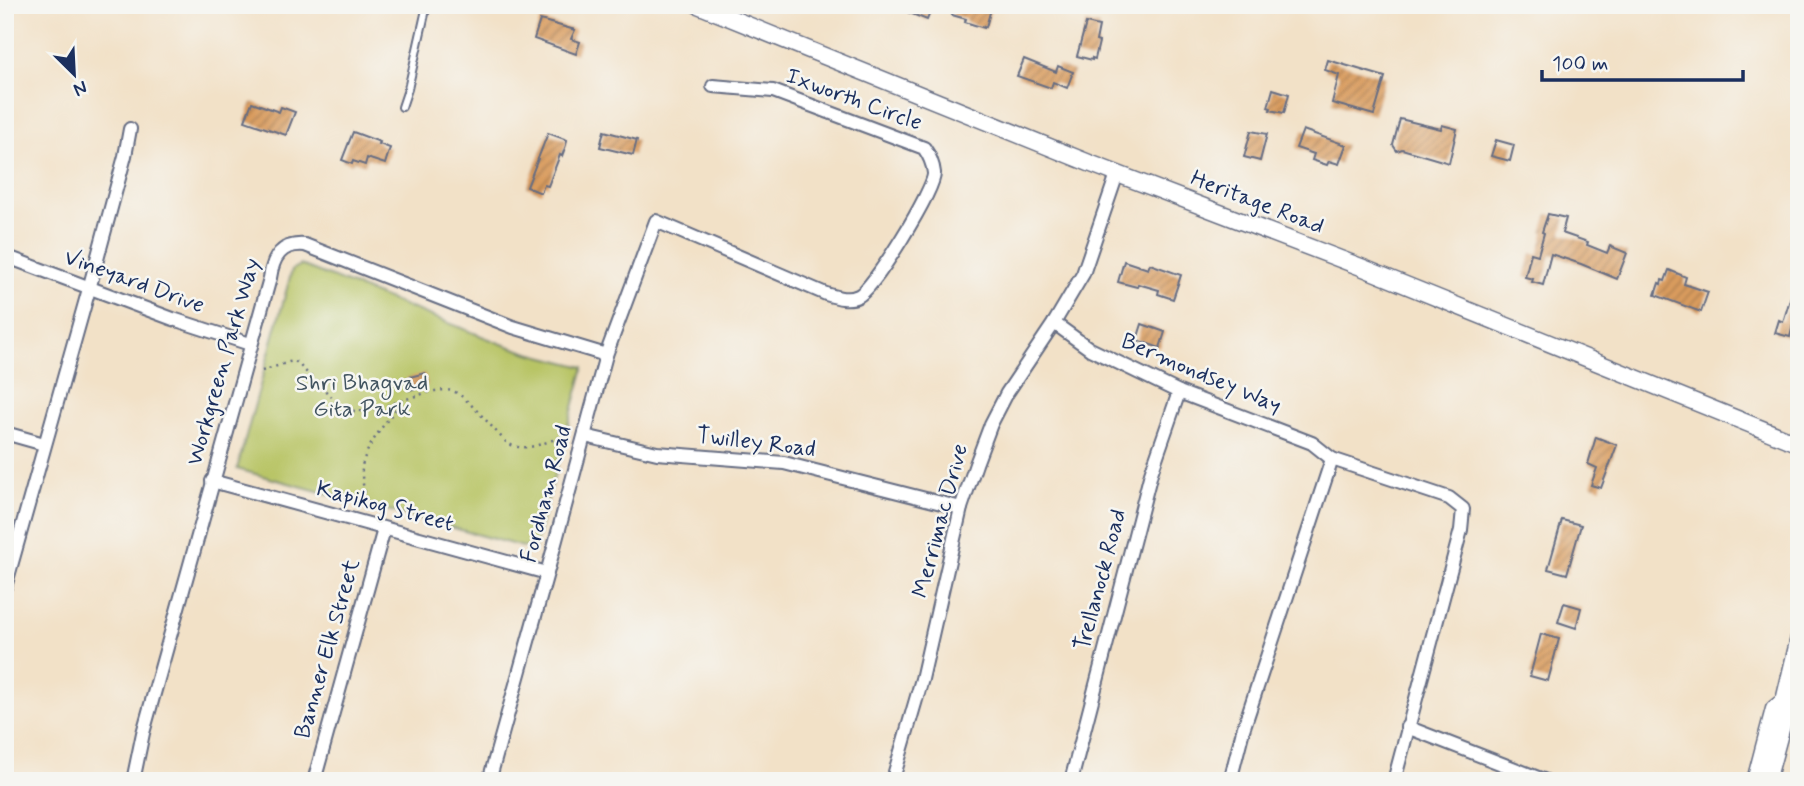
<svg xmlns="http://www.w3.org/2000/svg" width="1804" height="786" font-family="Mynerve,sans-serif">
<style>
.green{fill:#b8c465;stroke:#6a7a62;stroke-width:2}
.building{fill:url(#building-hatch)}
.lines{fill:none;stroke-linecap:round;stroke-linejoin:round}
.service-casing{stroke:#666d83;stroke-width:10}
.minor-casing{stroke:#666d83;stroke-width:16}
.tertiary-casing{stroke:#666d83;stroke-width:19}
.path{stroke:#666d83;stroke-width:2.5;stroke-dasharray:2 5;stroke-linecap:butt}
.service{stroke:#fff;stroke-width:6}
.minor{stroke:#fff;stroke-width:12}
.tertiary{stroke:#fff;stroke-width:16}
.labels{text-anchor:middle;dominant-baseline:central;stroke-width:5;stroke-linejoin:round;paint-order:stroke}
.street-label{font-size:23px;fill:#1b2f5e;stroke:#f6f6f2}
.park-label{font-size:23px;fill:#425460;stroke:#f6f6f2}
</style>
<defs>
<pattern id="building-hatch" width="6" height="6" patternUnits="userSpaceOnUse" patternTransform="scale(1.75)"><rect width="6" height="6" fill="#d99b5d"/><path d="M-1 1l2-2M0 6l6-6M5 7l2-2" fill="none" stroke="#af7f50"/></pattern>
</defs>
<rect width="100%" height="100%" fill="#f6f6f2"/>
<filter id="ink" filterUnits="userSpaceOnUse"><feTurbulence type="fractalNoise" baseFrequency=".0143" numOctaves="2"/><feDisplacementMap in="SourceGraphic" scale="14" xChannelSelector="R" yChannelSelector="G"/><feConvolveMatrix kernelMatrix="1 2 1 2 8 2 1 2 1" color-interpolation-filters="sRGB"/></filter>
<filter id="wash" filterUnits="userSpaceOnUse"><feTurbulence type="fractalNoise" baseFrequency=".00686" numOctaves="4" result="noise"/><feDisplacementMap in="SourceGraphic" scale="28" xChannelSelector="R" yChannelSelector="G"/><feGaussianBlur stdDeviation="1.57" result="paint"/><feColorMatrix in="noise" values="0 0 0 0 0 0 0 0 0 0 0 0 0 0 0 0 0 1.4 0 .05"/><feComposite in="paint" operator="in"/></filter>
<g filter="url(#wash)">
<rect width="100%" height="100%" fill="#f2e1c7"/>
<!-- green -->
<polygon class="green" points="301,265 502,344 529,353 584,367 534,550 237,469 292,270"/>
<g id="blocks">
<!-- building -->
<g class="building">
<polygon points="890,5 933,5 927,20"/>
<polygon points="955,5 992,5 986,27 984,26 984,28 965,22 966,19 952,15"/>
<polygon points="540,20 575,30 571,39 580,42 576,54 534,39"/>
<polygon points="1086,23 1099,26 1096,41 1099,42 1095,59 1092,58 1092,60 1077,56"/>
<polygon points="1024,59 1056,72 1058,66 1073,72 1067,88 1053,82 1051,88 1017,76"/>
<polygon points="1328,60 1385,77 1374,115 1332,103 1339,75 1325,70"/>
<polygon points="1273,89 1289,94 1284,113 1270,110 1271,108 1268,107"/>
<polygon points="252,102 279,112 281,107 295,112 286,135 245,121"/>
<polygon points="1400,119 1441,129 1442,125 1457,129 1449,163 1402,149 1397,151 1393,145"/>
<polygon points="1303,130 1346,145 1339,164 1329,161 1327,165 1312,160 1314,154 1296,148"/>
<polygon points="604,131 637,140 633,155 600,147"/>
<polygon points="1251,131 1267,134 1260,161 1244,157"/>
<polygon points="353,132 380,142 379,144 390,148 385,164 367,158 365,165 353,161 352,164 342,160"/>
<polygon points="548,133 567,140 566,145 562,156 560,155 548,186 544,185 541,193 527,187"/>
<polygon points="1496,140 1514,145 1510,161 1491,156"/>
<polygon points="1548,214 1566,218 1562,233 1588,242 1587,245 1607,253 1610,246 1627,253 1617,279 1581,264 1551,254 1543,285 1532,282 1533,279 1525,277 1531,253 1538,255 1544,233 1542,232"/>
<polygon points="1124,261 1148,269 1150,264 1181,275 1173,299 1158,294 1159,290 1138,284 1137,287 1118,282"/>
<polygon points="1669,270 1686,277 1684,284 1708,292 1701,312 1655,295 1659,283 1661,284 1662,280 1665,281"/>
<polygon points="1796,280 1799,280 1799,326 1793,325 1790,337 1775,333 1779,320 1783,322"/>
<polygon points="1142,324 1165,332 1160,348 1137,340"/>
<polygon points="425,373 428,385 409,390 406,378"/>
<polygon points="1596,437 1617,445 1601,488 1591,485 1597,468 1588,464"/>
<polygon points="1562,520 1581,525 1567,574 1548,569"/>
<polygon points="1564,603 1581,608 1576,628 1558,622"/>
<polygon points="1541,634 1559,639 1548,681 1530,676"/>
</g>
</g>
</g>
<g filter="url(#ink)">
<use href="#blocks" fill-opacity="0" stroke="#666d83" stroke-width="2"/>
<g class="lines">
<!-- service casing -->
<g class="service-casing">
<polyline id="service" points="402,107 408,89 427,5"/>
</g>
<!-- minor casing -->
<g class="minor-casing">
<g id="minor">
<polyline points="5,256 173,319 250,344"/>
<polyline points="1054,323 1090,349 1179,392 1312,443 1332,459"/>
<polyline points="5,433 44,444"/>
<polyline points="585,436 657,453 784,463 961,508"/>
<polyline points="212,481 547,573"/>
<polyline points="5,587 89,289 125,156 130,129"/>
<polyline points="1407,727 1546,781"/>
<path d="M 133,781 L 143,733 L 270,278 C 273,257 281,243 305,245 L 513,327 L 606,355"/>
<polyline points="314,781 384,529"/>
<path d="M 489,781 L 547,573 L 606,355 L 656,221 L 826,294 C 836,297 848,301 858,296 C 873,290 935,189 934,173 C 933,164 929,155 924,148 L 773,91 L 713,86"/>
<polyline points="894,781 895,772 922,679 961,508 976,464 991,424 1007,393 1054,323 1083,274 1117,174"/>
<polyline points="1071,781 1151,473 1179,392"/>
<polyline points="1230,781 1243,730 1332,459 1449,498 1463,509 1461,530 1394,781"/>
</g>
</g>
<!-- tertiary casing -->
<g class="tertiary-casing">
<g id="tertiary">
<polyline points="698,5 1089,163 1361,267 1799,444"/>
<polyline points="1755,781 1774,709 1784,701"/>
<polyline points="1767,781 1786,711 1784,701 1799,638"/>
</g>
</g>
<!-- path -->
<g class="path">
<path d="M 262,371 L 289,362 L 295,361 L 343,408 C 371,422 430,381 455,392 C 468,398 494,430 506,442 C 523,454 543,443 561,437 L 566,438"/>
<path d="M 368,506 C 365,494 361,480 362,467 C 364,448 391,415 403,400"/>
</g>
<!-- service -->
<use href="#service" class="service"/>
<!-- minor -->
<use href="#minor" class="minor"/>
<!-- tertiary -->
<use href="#tertiary" class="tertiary"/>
</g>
</g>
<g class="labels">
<!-- street labels -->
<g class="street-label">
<text transform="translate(854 100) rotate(20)">Ixworth Circle</text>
<text transform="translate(1257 203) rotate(21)">Heritage Road</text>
<text transform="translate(134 282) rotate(20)">Vineyard Drive</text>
<text transform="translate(224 362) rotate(-74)">Workgreen Park Way</text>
<text transform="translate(1201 374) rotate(23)">Bermondsey Way</text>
<text transform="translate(756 443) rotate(7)">Twilley Road</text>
<text transform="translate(547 494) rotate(-75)">Fordham Road</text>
<text transform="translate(385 507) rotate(15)">Kapikog Street</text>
<text transform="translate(941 521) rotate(-75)">Merrimac Drive</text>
<text transform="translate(1101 580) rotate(-75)">Trellanock Road</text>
<text transform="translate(328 649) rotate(-74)">Banner Elk Street</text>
</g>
<!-- park labels -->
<g class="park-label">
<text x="362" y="384">Shri Bhagvad<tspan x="362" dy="26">Gita Park</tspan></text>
</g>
</g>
<!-- margin -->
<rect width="1804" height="786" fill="none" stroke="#f6f6f2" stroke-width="28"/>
<!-- north arrow -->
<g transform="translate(74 74) rotate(156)" stroke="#f6f6f2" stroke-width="5" paint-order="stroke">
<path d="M0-5L12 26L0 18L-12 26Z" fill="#1b2f5e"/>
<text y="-10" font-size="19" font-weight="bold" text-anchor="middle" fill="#1b2f5e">N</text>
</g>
<!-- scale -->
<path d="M1542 70v10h201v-10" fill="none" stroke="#1b2f5e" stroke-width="3.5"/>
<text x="1552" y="70" font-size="21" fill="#1b2f5e" stroke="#f6f6f2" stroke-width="5" paint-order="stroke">100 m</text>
</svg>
